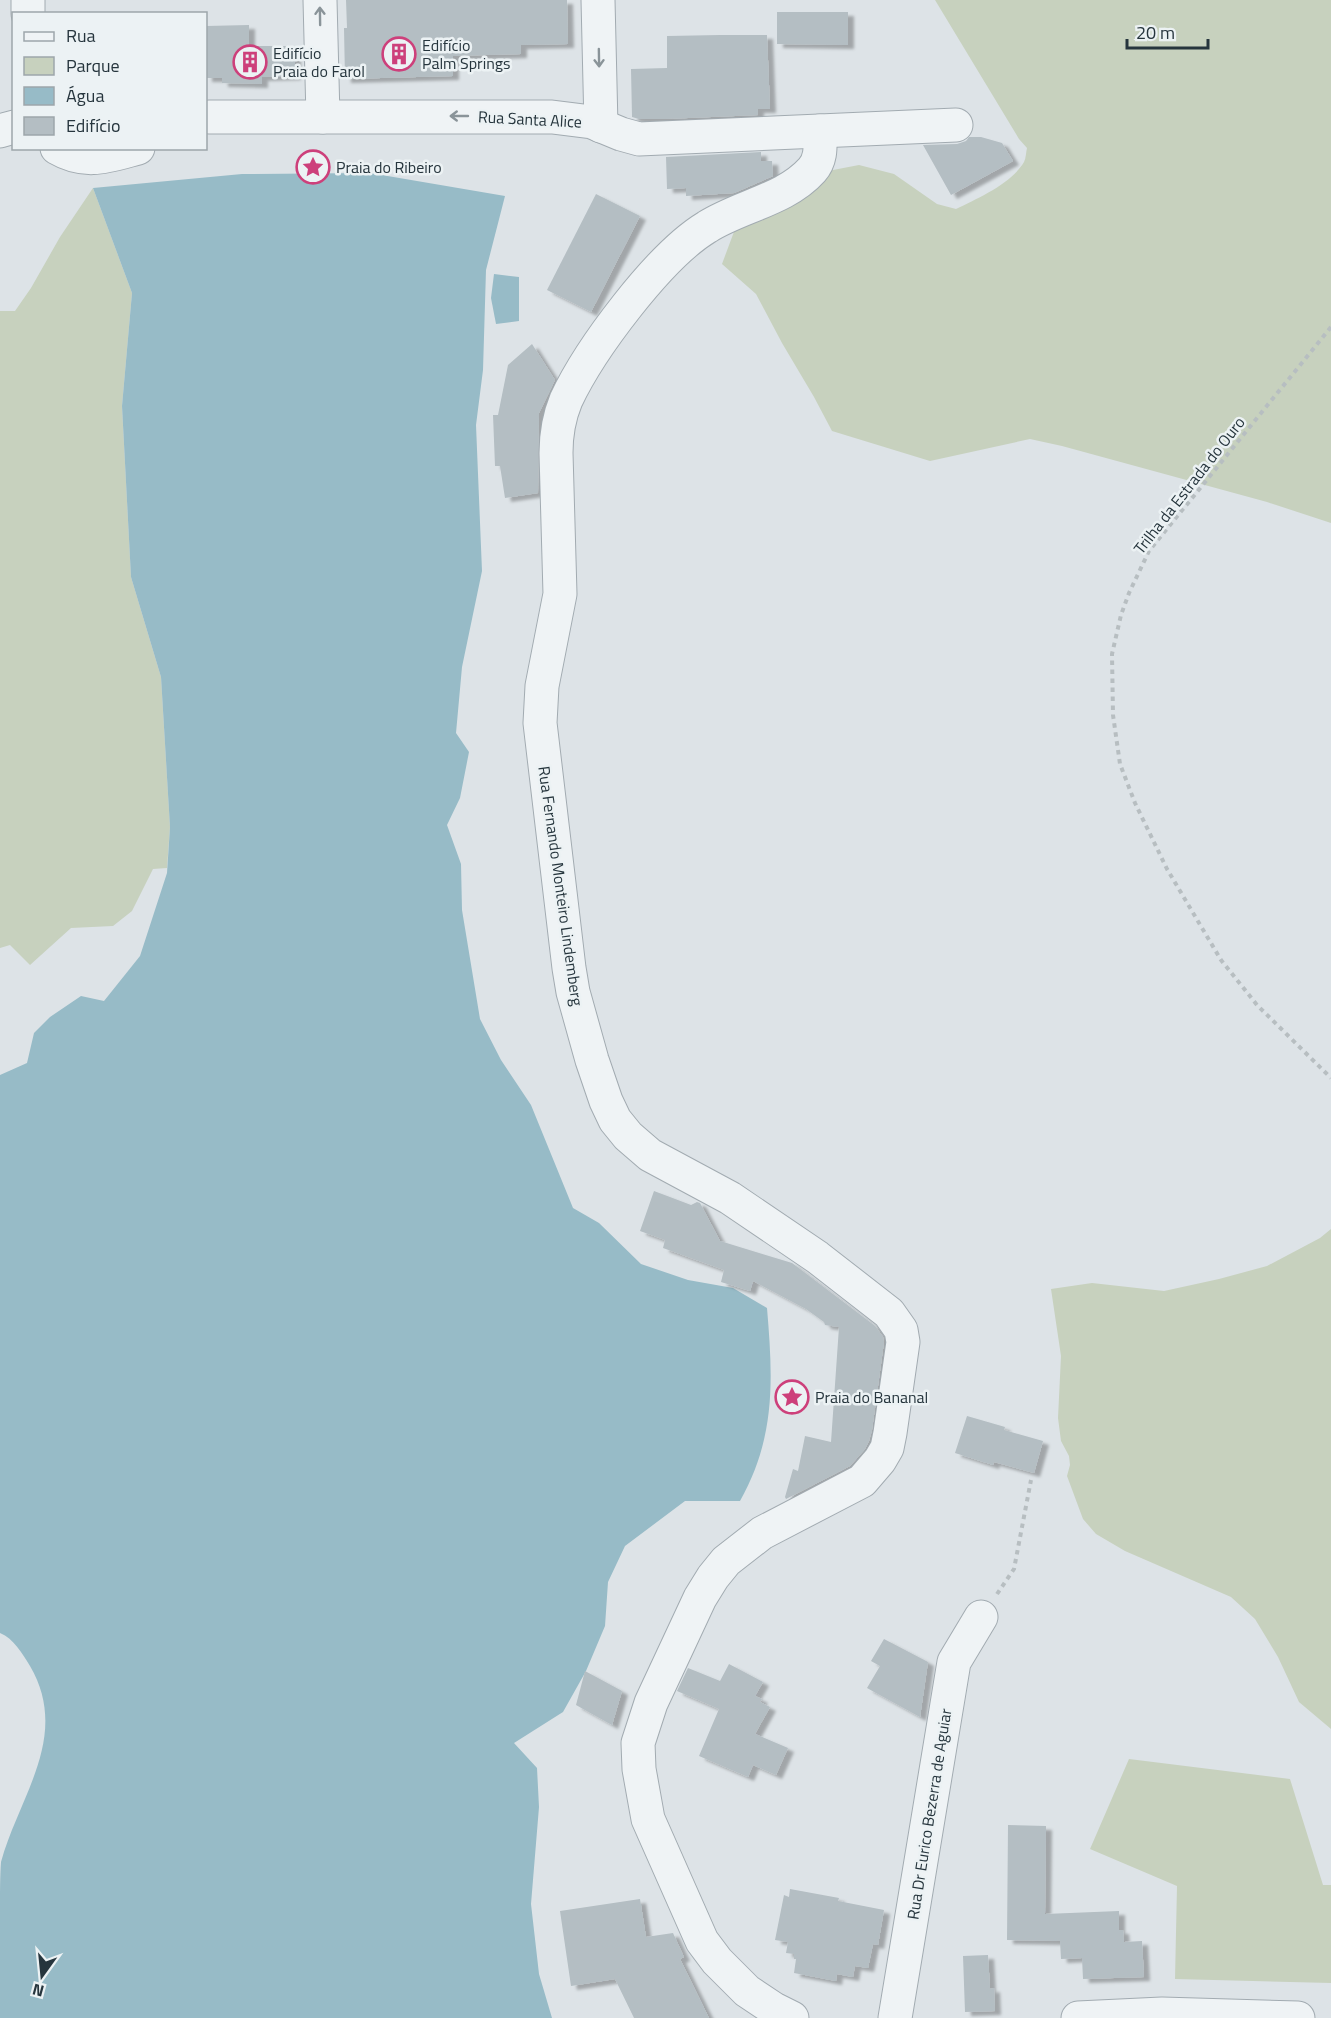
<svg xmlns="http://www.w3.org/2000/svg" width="1331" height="2018" font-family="'Titillium Web',sans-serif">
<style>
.green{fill:#c7d1be}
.water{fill:#97bbc7}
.building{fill:#b4bec3;filter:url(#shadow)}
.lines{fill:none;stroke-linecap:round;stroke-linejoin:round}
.minor-casing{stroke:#a2abb1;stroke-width:35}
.path{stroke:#b7bec1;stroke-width:4;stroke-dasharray:4.5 4.5;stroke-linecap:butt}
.minor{stroke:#eff3f5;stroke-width:33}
.oneway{stroke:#8a9499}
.labels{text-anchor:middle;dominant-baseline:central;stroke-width:5;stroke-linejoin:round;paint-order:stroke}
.poi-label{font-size:16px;fill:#26353d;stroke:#ecf2f4;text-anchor:start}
.street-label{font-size:16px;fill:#26353d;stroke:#ecf2f4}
</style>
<defs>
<filter id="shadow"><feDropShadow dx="6" dy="4" stdDeviation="1.5" flood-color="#0004"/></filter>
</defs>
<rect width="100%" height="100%" fill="#dde3e7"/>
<!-- green -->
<g class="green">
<path d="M 935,0 L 1331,0 L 1331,523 L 1267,502 L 1062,446 L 1030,439 L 930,461 L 832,431 L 814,397 L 782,343 L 756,294 L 722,264 L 735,229 L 818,175 L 833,170 L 859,165 L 894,174 L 937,204 L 956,209 C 978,198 1011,184 1024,162 C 1026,158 1026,152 1027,148 L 1019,139 Z"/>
<polygon points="93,188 132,293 122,406 131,577 161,677 170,827 167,868 153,869 132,911 113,926 71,928 30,965 10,945 0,948 0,311 15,311 31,288 60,237"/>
<polygon points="1331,1229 1331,1729 1299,1702 1278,1657 1255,1619 1231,1597 1125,1551 1096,1534 1083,1519 1067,1476 1070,1465 1069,1456 1061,1441 1058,1418 1061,1356 1051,1289 1092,1283 1164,1291 1219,1279 1267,1266 1320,1238"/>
<polygon points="1129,1759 1290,1779 1323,1885 1331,1885 1331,1983 1175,1979 1177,1886 1090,1849"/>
</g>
<!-- water -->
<g class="water">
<path d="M 370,173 L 505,196 L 486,270 L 483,370 L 476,425 L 482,571 L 462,667 L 456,733 L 469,752 L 460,798 L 447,825 L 461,864 L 462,910 L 480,1019 L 501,1060 L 531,1105 L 573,1208 L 599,1223 L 641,1264 L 688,1280 L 733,1288 L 767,1308 C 773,1379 776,1437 740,1501 L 685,1501 L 625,1546 L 608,1582 L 605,1626 L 586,1671 L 563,1712 L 514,1743 L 537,1768 L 539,1807 L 531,1904 L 539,1974 L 552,2018 L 0,2018 C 0,1982 0,1944 0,1908 C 0,1894 0,1876 1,1862 C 19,1796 71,1736 30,1666 C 22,1653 14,1639 0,1633 L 0,1075 L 27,1063 L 34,1033 L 50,1017 L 81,996 L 104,1001 L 140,956 L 167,873 L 170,827 L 161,677 L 131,577 L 122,406 L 132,293 L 93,188 L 242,174 Z"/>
<polygon points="494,274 519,277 519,321 496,324 491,298"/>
</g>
<!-- building -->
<g class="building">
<polygon points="346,0 567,0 568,44 521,45 521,54 453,56 453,76 345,79 344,28 347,28"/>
<polygon points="777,12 848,12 848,45 777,44"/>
<polygon points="249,25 249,46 295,46 295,76 262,77 262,84 222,83 222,78 206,78 206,26"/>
<polygon points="720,35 767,35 770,109 758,109 758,115 664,119 639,119 632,117 631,69 667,68 667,36"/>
<polygon points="969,137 981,137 1002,143 1013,161 951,195 923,145 957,144 966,141"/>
<polygon points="761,152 761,161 772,161 773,176 734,193 686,196 686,188 667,189 666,157"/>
<polygon points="596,194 640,216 591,312 547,290"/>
<polygon points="532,344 555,380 539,413 538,493 505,498 500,466 495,466 493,415 498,415 508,365"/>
<polygon points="654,1191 691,1205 697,1202 700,1203 720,1241 792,1263 875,1326 883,1337 884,1342 872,1430 869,1441 865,1449 850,1466 786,1499 785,1497 793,1469 798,1471 805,1436 831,1442 839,1327 825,1325 824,1322 806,1309 753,1281 750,1291 721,1282 724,1270 663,1248 665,1240 640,1231"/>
<polygon points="967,1416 1005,1427 1004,1430 1043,1441 1034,1473 994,1462 993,1465 955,1453"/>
<polygon points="884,1639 928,1662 920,1717 867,1688 880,1666 871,1661"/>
<polygon points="729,1664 763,1682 755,1696 762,1699 760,1702 770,1707 755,1734 788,1748 776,1775 753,1765 748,1777 699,1756 719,1709 677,1691 688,1668 720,1681"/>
<polygon points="585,1671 622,1691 612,1725 576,1705"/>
<polygon points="1008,1825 1046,1826 1045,1914 1119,1911 1119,1930 1123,1930 1124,1942 1142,1941 1144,1977 1083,1979 1082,1958 1061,1959 1060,1941 1007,1940"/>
<polygon points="790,1889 839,1898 838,1901 884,1910 878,1945 873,1944 868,1968 855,1966 853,1977 837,1974 836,1981 794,1973 796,1959 794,1959 794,1954 786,1953 788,1942 775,1940 784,1895 789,1897"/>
<polygon points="640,1899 646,1937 673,1933 684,1957 680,1959 709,2018 634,2018 615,1979 571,1986 560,1911"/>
<polygon points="988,1955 990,1989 994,1988 995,2011 965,2012 963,1956"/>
</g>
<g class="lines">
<!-- minor casing -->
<g class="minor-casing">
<g id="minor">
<polyline points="28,0 28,14"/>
<polyline points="320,0 323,117"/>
<polyline points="598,0 601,126"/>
<polyline points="209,117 552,117 592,122 621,134 639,139 956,125"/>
<polyline points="0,131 14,127"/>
<path d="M 57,148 C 86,165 108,156 138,148"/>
<path d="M 792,2018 L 774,2009 L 747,1991 L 717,1961 L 702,1941 L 648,1819 L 639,1769 L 638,1743 L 651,1703 L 700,1598 L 713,1577 L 726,1561 L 762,1533 L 862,1481 L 880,1460 L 887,1448 L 890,1433 L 903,1342 L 901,1330 L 889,1313 L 817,1257 L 730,1198 L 650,1155 L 628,1136 L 615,1120 L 606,1101 L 592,1060 L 573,992 L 569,968 L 540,723 L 542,686 L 560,594 L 556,453 C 556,435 559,417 566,400 C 590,349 659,256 707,227 C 740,206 785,200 812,170 C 822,159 820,145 820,131"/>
<polyline points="895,2018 954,1662 981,1617"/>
<polyline points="1078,2018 1162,2014 1298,2018"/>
</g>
</g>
<!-- path -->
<g class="path">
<polyline points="1331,327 1149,551 1129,593 1121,615 1112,654 1113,715 1120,764 1135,803 1167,869 1221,960 1257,1005 1331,1078"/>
<polyline points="997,1594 1014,1569 1031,1480"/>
</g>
<!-- minor -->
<use href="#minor" class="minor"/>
</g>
<!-- one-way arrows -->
<defs><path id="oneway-shaft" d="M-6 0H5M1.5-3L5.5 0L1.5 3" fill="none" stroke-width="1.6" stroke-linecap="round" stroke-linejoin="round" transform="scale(1.5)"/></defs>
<g class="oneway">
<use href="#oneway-shaft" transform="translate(320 16) rotate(-91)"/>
<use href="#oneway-shaft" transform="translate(599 58) rotate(89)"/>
<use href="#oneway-shaft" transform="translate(459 116) rotate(180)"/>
</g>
<!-- icons -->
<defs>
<g id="building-ring" transform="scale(1.725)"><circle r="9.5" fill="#ecf2f4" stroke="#cd407b" stroke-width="1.5"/><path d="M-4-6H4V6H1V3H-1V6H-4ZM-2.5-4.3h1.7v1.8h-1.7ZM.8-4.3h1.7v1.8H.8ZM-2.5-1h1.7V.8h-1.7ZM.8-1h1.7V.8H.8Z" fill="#cd407b"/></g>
<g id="sight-ring" transform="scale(1.725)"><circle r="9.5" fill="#ecf2f4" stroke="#cd407b" stroke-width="1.5"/><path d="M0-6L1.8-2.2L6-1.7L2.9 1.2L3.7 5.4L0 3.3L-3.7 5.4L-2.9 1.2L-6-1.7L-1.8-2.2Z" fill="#cd407b"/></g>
</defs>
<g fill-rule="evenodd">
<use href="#building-ring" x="399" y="54"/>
<use href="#building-ring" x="250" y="62"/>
<use href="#sight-ring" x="313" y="167"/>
<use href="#sight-ring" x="792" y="1397"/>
</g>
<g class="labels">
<!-- poi labels -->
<g class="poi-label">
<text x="422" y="45">Edifício<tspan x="422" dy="18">Palm Springs</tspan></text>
<text x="273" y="53">Edifício<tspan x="273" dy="18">Praia do Farol</tspan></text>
<text x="336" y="167">Praia do Ribeiro</text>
<text x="815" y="1397">Praia do Bananal</text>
</g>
<!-- street labels -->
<g class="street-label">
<text transform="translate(530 119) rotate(3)">Rua Santa Alice</text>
<text transform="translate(1189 485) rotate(-52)">Trilha da Estrada do Ouro</text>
<text transform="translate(561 886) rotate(82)">Rua Fernando Monteiro Lindemberg</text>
<text transform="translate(929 1814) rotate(-81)">Rua Dr Eurico Bezerra de Aguiar</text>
</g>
</g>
<!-- legend -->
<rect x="12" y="12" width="195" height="138" fill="#ecf2f4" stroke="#9da6ab" stroke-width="1.5"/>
<rect x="24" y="32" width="30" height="9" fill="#eff3f5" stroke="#9da6ab" stroke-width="1.5"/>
<text x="66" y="42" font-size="18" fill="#26353d">Rua</text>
<rect x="24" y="57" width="30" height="18" fill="#c7d1be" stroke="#9da6ab" stroke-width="1.5"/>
<text x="66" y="72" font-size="18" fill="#26353d">Parque</text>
<rect x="24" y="87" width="30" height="18" fill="#97bbc7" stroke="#9da6ab" stroke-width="1.5"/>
<text x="66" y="102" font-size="18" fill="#26353d">Água</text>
<rect x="24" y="117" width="30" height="18" fill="#b4bec3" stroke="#9da6ab" stroke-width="1.5"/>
<text x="66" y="132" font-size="18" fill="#26353d">Edifício</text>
<!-- north arrow -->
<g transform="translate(42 1976) rotate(195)" stroke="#ecf2f4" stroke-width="4.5" paint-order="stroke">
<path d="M0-4.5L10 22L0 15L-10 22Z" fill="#26353d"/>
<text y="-9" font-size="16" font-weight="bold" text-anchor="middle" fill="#26353d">N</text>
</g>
<!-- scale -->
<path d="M1127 39v9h81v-9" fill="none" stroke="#26353d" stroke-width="3"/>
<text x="1136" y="39" font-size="18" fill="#26353d" stroke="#ecf2f4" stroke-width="4.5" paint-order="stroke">20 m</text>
</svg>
